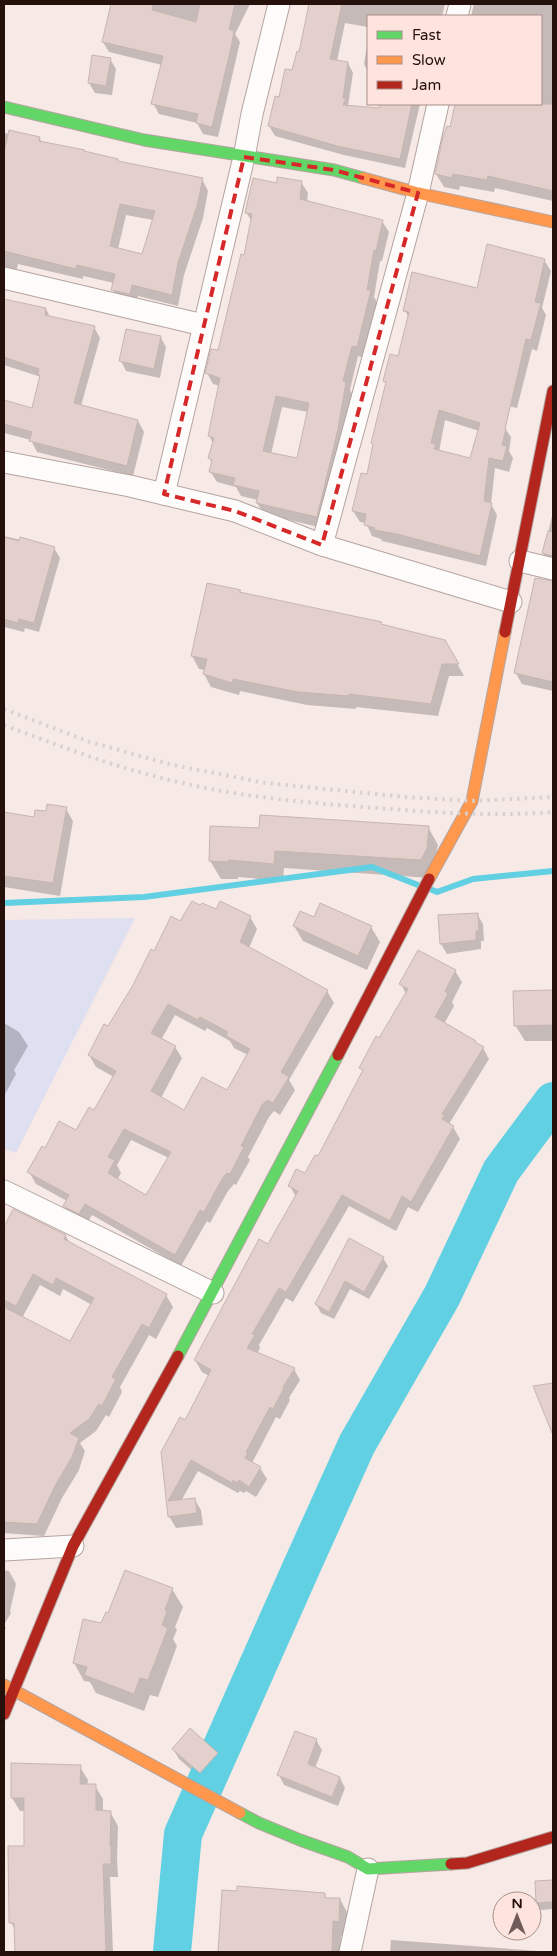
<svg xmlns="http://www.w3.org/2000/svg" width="557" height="1956" font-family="'Varela Round',sans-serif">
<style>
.green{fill:#dfdff2}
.shadow{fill:#0003;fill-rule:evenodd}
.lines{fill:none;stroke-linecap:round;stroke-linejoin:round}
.stream{stroke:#60d0e2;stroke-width:6}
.river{stroke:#60d0e2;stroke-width:38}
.building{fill:#e3d0cc;stroke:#c7b5b1;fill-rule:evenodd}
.street-casing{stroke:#b4a4a0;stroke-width:23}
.fast-casing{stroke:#b4a4a0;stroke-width:13}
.slow-casing{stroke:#b4a4a0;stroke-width:13}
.jam-casing{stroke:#b4a4a0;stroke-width:13}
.street{stroke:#fefcfb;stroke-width:21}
.fast{stroke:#63d668;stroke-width:11}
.slow{stroke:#ff974d;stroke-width:11}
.jam{stroke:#b3261e;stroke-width:11}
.rail{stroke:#d7d2d1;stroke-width:4;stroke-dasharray:2.5 5;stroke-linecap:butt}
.marked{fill:none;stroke:#d62828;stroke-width:4;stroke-dasharray:10 6;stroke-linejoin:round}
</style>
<rect width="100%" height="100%" fill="#f7e9e5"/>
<!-- green -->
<polygon class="green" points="135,918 16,1153 4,1149 4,920"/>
<!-- shadow -->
<g class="shadow">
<polygon points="112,4 250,4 235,34 240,42 218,137 203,134 197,123 159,114 153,103 162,65 109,52 103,42"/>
<polygon points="308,4 445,4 442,16 368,16 368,27 345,23 337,61 348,63 353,73 348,106 380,110 381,104 420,104 405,168 344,155 275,136 269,126 276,98 280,98 293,72 300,53 310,7"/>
<polygon points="474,4 553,4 553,201 495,188 494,192 460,186 459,190 444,187 436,174 457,104 541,104 541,16 471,16"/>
<polygon points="368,39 368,72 364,64"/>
<polygon points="110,59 116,69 112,95 95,93 89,83"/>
<path d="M 4,133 L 39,138 L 42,142 L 84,151 L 85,153 L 119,162 L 202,179 L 208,191 L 203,218 L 184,275 L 178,306 L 138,296 L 136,305 L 119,301 L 113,290 L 114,283 L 83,276 L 83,279 L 18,264 L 16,272 L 4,270 ZM 126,215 L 153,220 L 143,255 L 118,249 Z"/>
<path d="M 301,182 L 308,193 L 307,202 L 382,221 L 389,232 L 382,261 L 380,261 L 374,297 L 377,302 L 363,358 L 358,356 L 350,390 L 352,394 L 343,440 L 323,528 L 264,514 L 257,503 L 258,500 L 241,496 L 236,487 L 217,482 L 210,471 L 212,463 L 209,458 L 213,443 L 209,436 L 220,386 L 213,384 L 207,373 L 219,352 L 245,256 L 252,222 L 246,212 L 278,184 ZM 282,407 L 308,412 L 298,460 L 271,454 Z"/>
<path d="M 544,260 L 551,271 L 542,308 L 546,315 L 537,351 L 532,349 L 517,408 L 486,401 L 511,437 L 509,451 L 513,458 L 509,472 L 495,468 L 491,504 L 497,515 L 486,566 L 382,541 L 381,539 L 372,536 L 366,523 L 360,522 L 353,511 L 368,476 L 386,384 L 384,381 L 399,357 L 409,318 L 405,311 L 478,289 ZM 445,420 L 479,431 L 471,460 L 439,452 Z"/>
<polygon points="4,299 6,301 46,309 50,317 94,327 100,338 81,406 138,421 144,432 133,476 37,452 31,440 4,433 4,401 33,410 41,377 4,365"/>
<polygon points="161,338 166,347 160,378 126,371 121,361"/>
<polygon points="553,512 553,566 550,565 543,553"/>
<polygon points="4,536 54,548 60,558 39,632 25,628 24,632 4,627"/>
<polygon points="536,579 553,582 553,691 522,684 515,672"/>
<polygon points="208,584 240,591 242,594 381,623 383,626 445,641 464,676 449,676 438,716 356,707 356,709 307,705 240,691 239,695 211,687 204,674 205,670 199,669 192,656"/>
<polygon points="66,809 73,821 60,896 4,887 4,813 35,819 47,813"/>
<polygon points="211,827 260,829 428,827 438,845 430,878 284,868 283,881 238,877 238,879 221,879 210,861"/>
<polygon points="321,904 371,927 380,942 367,970 303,941 294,926 314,918"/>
<path d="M 216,911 L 250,917 L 257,929 L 249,948 L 327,991 L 334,1003 L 289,1080 L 295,1090 L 280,1115 L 274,1111 L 269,1117 L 248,1157 L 250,1160 L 236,1185 L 234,1184 L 228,1191 L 210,1223 L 207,1221 L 181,1266 L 92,1215 L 86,1225 L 71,1218 L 64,1206 L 67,1201 L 36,1184 L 29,1172 L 46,1150 L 77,1132 L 94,1112 L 114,1077 L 96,1067 L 89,1055 L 109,1028 L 154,952 L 181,922 ZM 175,1015 L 205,1031 L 207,1028 L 230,1041 L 234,1048 L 248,1055 L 227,1092 L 184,1111 L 161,1098 L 182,1058 L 175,1047 L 161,1040 ZM 131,1140 L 169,1158 L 147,1197 L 117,1180 L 121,1173 L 117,1165 Z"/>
<polygon points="477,914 483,924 484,941 481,941 481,949 447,954 441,944 439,916"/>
<polygon points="455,971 462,982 452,1002 454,1006 444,1024 475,1041 483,1048 489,1059 449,1124 453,1127 460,1139 418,1212 408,1207 396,1231 349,1206 293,1302 286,1298 259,1345 260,1348 257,1354 294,1369 300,1380 289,1398 290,1400 280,1419 276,1417 252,1463 260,1468 267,1479 256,1497 246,1491 244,1493 240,1491 238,1493 198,1471 181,1501 194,1499 201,1510 203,1525 176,1528 169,1516 162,1452 186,1422 209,1376 202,1372 195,1360 269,1246 296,1197 290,1186 305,1175 319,1158 363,1073 361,1068 380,1040 406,994 401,984"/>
<polygon points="553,991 553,1041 525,1041 515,1025 514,992"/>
<polygon points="4,1023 19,1032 28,1046 14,1070 16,1074 4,1096"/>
<path d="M 14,1211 L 66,1236 L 70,1244 L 166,1295 L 173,1307 L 156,1339 L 149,1335 L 120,1387 L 122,1392 L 109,1417 L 106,1415 L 96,1431 L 80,1443 L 85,1451 L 79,1470 L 62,1498 L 44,1536 L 4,1533 L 4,1318 L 8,1310 L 4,1308 L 4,1230 ZM 40,1285 L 60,1296 L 63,1289 L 92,1305 L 70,1343 L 22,1318 Z"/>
<polygon points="349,1239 383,1258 388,1266 369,1299 350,1289 334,1319 321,1313 316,1304"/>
<polygon points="4,1570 9,1571 16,1584 10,1611 11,1613 4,1625 6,1628 4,1632"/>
<polygon points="172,1589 183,1607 175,1627 177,1630 173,1639 177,1646 158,1697 150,1695 144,1711 96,1693 90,1682 84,1681 74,1663 109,1614"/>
<polygon points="191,1730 217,1754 223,1764 206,1783 179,1759 173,1749"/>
<polygon points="296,1732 316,1740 322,1750 315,1768 340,1778 345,1788 338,1806 284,1785 279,1775"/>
<polygon points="80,1767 88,1780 87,1786 95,1786 103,1799 103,1812 110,1812 118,1826 117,1858 118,1877 110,1877 113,1952 16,1952 16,1932 11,1922 26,1847 25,1811 20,1811 12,1798"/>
<polygon points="536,1882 553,1882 553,1909 541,1910 537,1902"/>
<polygon points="223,1892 324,1894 327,1899 340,1899 348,1914 347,1936 341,1936 340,1952 219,1952"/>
<polygon points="391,1940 553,1952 390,1952"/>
</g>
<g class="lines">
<!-- stream -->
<g class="stream">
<polyline points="430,889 437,892 473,879 553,871"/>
<polyline points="4,903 144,897 372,867 418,885"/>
</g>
<!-- river -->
<polyline class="river" points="172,1952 183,1834 302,1566 357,1444 442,1296 501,1171 553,1101"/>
</g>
<!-- building -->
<g class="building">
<polygon points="111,4 153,4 152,10 196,22 200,4 235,4 229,29 234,31 231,48 212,127 196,123 198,114 151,104 163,56 102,42"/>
<polygon points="309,4 342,4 330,59 348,62 343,98 346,99 343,105 379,108 380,104 412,104 400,159 337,146 268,126 275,96 279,97 285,69 292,70 297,51 299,52"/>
<polygon points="92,55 111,58 106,86 88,83"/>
<polygon points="455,104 553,104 553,191 488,176 487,180 453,174 452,178 435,174 443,137 447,126 450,127"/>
<path d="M 9,130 L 40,137 L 39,141 L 85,150 L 84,151 L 118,159 L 118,161 L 203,178 L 197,206 L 178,263 L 172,295 L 132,285 L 130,294 L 111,290 L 115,274 L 77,265 L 76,269 L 4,251 L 4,152 ZM 120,204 L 155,211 L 142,254 L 110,246 Z"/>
<path d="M 277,177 L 302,181 L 300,199 L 383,220 L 376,251 L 374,250 L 367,290 L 371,290 L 357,347 L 352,346 L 343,381 L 346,382 L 338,429 L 317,517 L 256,503 L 259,491 L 233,485 L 235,478 L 209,472 L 212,460 L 208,458 L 214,438 L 208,436 L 220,378 L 205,373 L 211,349 L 218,350 L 241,254 L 244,255 L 252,214 L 245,213 L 253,178 L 277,183 ZM 276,396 L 309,403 L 297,458 L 263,451 Z"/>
<path d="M 487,244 L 545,259 L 535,302 L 541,303 L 531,340 L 526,339 L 505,429 L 506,429 L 502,445 L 507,446 L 503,461 L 489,458 L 484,501 L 492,503 L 480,556 L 397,534 L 374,530 L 375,528 L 364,525 L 366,514 L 352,511 L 361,473 L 367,474 L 373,444 L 371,443 L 386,382 L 383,381 L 390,354 L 398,356 L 409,312 L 403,311 L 412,272 L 477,288 ZM 439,410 L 480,423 L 470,458 L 434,449 L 436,444 L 431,443 Z"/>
<polygon points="4,299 46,308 45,315 95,326 74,403 138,420 127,466 29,441 32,432 4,424 4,400 32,408 40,375 38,374 39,369 4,357"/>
<polygon points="126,329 161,336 154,369 119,361"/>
<polygon points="548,531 553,532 553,556 542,553"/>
<polygon points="4,537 19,541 20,537 55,547 34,623 19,619 18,623 4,619"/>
<polygon points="535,578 553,581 553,682 514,673"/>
<polygon points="207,583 241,590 239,592 382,622 381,624 445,640 459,664 442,664 431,704 349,694 349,696 298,692 233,679 232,683 203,674 207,659 191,656"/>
<polygon points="47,804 67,807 53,883 4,876 4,812 34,817 35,810 46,811"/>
<polygon points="260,815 429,826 427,848 421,860 275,851 274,864 229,860 228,862 209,861 210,826 259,828"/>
<path d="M 192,901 L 200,905 L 202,903 L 216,909 L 220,901 L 251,916 L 240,942 L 328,990 L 281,1072 L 289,1077 L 273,1103 L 267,1100 L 262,1105 L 241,1146 L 244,1147 L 230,1174 L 227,1173 L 222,1179 L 204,1212 L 200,1210 L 175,1255 L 85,1204 L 79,1214 L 63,1206 L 69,1195 L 27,1172 L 42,1146 L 45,1148 L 59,1121 L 76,1130 L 89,1107 L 94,1110 L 116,1071 L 88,1055 L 104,1024 L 108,1026 L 133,985 L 151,949 L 154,951 L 171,916 L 180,921 ZM 168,1004 L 198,1020 L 200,1017 L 228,1032 L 226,1036 L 250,1049 L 227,1090 L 202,1077 L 184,1110 L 151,1091 L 176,1046 L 151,1033 ZM 124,1129 L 171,1152 L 146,1195 L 108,1173 L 115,1160 L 108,1157 Z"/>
<polygon points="320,903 372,926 358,956 293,926 300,911 314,917"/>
<polygon points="478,913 479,931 476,931 476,940 440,944 438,915"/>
<polygon points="418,950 456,970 445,991 448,994 435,1017 476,1041 475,1042 484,1047 442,1114 445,1115 442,1119 454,1126 411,1202 402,1196 390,1221 342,1195 286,1292 279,1288 252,1334 255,1335 247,1348 295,1368 283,1387 284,1388 273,1409 270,1407 246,1452 248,1453 245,1458 261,1467 249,1487 239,1480 237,1483 233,1480 232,1483 191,1460 168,1501 195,1498 197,1513 168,1517 161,1452 180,1417 185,1420 211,1370 194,1360 259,1239 268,1244 298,1191 288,1186 296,1169 305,1173 315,1155 318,1156 363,1070 359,1068 376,1036 379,1038 408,989 399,984"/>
<polygon points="553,990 553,1025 514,1026 513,991"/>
<polygon points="13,1209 66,1235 64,1239 167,1294 149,1328 142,1324 112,1377 116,1379 102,1406 99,1404 89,1419 70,1433 79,1438 72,1457 55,1486 37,1524 4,1522 4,1307 70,1341 94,1298 56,1278 53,1285 33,1274 16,1306 4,1300 4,1227"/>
<polygon points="349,1238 384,1257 364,1292 345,1281 329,1312 315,1304"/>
<polygon points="553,1383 553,1433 552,1433 533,1386"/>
<polygon points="125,1570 173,1588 165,1610 167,1612 162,1625 168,1628 148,1680 140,1678 134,1694 84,1675 87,1667 73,1663 83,1619 101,1623 106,1612 108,1613"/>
<polygon points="190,1728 218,1753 200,1773 172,1749"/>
<polygon points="295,1731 317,1739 308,1764 340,1777 332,1797 277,1775"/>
<polygon points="11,1763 81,1765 80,1784 96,1784 96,1810 111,1811 110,1846 111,1846 111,1864 103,1864 106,1952 15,1952 14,1923 9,1923 8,1846 24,1846 24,1798 11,1798"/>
<polygon points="553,1880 553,1902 536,1903 535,1881"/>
<polygon points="237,1886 325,1893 325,1898 340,1898 339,1922 333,1921 332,1952 218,1952 222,1890 237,1891"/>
</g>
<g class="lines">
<!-- street casing -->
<g class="street-casing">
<g id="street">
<polyline points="457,16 460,4"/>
<polyline points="4,278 203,325"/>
<polyline points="4,462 130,486 235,511 322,545 511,602"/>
<polyline points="164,494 244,157 252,114 279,4"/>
<polyline points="322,545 418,193 438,104"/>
<polyline points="520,561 553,569"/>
<polyline points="4,1191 213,1293"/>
<polyline points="4,1550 73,1546"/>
<polyline points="350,1952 368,1869"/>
</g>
</g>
<!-- fast casing -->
<g class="fast-casing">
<g id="fast">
<polyline points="4,107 144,140 334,170 363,178"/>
<polyline points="178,1356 338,1055"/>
<polyline points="240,1813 259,1823 300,1840 348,1857 368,1869 451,1864"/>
</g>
</g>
<!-- slow casing -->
<g class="slow-casing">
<g id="slow">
<polyline points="363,178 418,193 553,222"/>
<polyline points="429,879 472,801 505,632"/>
<polyline points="4,1685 240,1813"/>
</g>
</g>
<!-- jam casing -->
<g class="jam-casing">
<g id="jam">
<polyline points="505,632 553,391"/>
<polyline points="338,1055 429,879"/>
<polyline points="4,1714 73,1546 178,1356"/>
<polyline points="451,1864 467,1863 553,1837"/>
</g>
</g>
<!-- street -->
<use href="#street" class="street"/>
<!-- fast -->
<use href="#fast" class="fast"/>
<!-- slow -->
<use href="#slow" class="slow"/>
<!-- jam -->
<use href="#jam" class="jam"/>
<!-- rail -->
<g class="rail">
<polyline points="4,709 90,742 173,765 265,783 405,797 472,801 553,797"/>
<path d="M 4,725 C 55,744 105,764 158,777 C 225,795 295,802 364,807 C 427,812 490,817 553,812"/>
</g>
</g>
<!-- marked area -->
<path class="marked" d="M 244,157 L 334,170 L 418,193 L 322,545 L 235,511 L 164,494 Z"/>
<!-- border -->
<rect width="557" height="1956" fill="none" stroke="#26100c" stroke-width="10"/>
<!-- legend -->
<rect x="367" y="15" width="175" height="90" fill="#fee4de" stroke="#a88f8a"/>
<rect x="377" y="31" width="25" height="8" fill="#63d668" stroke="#a88f8a"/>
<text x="412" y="40" font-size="15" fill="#26100c">Fast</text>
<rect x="377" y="56" width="25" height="8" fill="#ff974d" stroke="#a88f8a"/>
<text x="412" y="65" font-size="15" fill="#26100c">Slow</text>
<rect x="377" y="81" width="25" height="8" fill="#b3261e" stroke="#a88f8a"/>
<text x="412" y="90" font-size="15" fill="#26100c">Jam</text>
<!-- north arrow -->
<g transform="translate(517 1916)"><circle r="24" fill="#fee4de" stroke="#a88f8a"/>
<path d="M0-4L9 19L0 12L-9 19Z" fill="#6f5c58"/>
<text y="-8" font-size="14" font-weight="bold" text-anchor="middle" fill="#26100c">N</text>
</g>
</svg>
